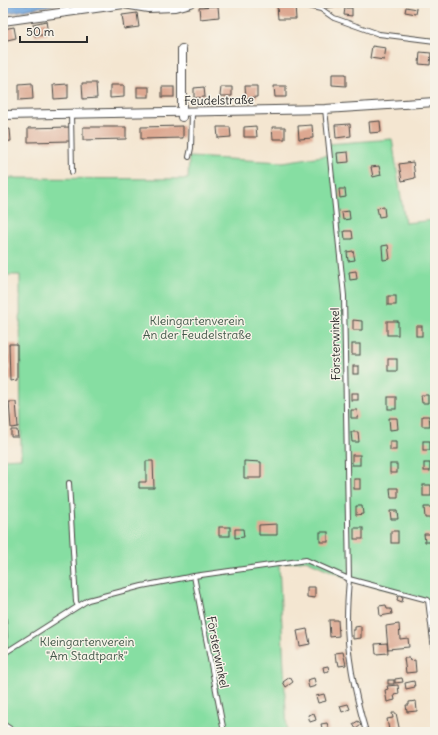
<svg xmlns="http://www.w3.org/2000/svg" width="438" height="735" font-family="Delius,sans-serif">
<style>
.green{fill:#86dea2;stroke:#588466}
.forest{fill:#6cbd88;stroke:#4c745a}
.water{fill:#6fa5dd;stroke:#4d6884}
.building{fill:#dda891}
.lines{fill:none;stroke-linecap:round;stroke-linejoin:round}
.lane-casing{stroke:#494744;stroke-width:6}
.street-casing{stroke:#494744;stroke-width:10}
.lane{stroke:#fff;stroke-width:4}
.street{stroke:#fff;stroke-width:8}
.labels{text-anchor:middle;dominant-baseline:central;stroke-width:3;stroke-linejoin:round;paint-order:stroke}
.street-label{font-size:12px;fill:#2b2b2b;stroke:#f7f3e8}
.park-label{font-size:12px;fill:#425849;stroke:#f7f3e8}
</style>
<rect width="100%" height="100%" fill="#f7f3e8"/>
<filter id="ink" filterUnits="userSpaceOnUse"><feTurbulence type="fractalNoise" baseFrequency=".025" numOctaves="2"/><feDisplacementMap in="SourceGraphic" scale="8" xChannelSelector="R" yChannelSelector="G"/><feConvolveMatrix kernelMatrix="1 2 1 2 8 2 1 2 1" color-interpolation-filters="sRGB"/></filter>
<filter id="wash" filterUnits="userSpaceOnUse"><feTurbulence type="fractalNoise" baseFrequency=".012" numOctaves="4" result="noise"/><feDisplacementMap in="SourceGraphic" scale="16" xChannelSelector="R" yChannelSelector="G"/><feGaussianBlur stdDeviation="0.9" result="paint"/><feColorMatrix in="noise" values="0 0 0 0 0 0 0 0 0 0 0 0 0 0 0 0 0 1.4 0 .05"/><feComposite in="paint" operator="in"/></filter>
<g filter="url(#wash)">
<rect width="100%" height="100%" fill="#f4e6d1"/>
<!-- green -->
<polygon class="green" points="392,139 405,223 435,220 435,600 428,600 349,579 306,560 279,564 287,732 3,732 3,459 21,458 20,275 3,275 3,178 188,179 189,157 283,162 329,155 328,144"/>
<!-- forest -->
<polygon class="forest" points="428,600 435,600 435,658"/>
<!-- water -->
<polygon class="water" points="3,3 62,3 3,14"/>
<g id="blocks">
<!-- building -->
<g class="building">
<polygon points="338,3 339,6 326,8 325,5"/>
<polygon points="277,5 295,5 296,19 278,19"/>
<polygon points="218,6 219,17 200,19 199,7"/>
<polygon points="406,7 417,9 416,14 405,12"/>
<polygon points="345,8 352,8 352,16 344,15"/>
<polygon points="137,13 139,27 124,29 122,15"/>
<polygon points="46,21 48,34 35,36 33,24"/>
<polygon points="14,27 16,38 3,41 3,29"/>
<polygon points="372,46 386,48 384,60 370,58"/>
<polygon points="420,52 431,53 430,65 419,64"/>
<polygon points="332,74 346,74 346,86 332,85"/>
<polygon points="32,83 33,99 19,100 19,84"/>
<polygon points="82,83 96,83 97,98 83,99"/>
<polygon points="68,84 68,98 54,99 53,85"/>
<polygon points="110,85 124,85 124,97 110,98"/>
<polygon points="245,86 257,86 257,97 246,98"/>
<polygon points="274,86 286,86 286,97 275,97"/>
<rect x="137" y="87" width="12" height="10"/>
<rect x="162" y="87" width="12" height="10"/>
<polygon points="204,87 205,97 194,98 194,88"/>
<polygon points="221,87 232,87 232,96 220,96"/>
<polygon points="3,88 5,88 6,100 3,101"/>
<polygon points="380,121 381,132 370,133 369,122"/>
<polygon points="350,124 351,136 336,138 335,125"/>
<polygon points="312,125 313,138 299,139 298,126"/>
<polygon points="183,126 183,138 141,139 141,127"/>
<polygon points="256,126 257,137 244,137 244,127"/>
<polygon points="70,127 70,141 28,142 28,128"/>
<polygon points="83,127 126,127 126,139 83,140"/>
<polygon points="217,127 230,127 231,137 218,138"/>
<polygon points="272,127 285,127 285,139 273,139"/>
<polygon points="10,129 11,141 3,142 3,130"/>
<polygon points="348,152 349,162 338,163 337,153"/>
<polygon points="413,162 415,178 402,181 399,164"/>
<polygon points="379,166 381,175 373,177 371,167"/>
<polygon points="339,189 345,189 346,197 340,198"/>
<polygon points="384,207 385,216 379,217 377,208"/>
<polygon points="349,211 350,219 343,220 342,212"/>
<polygon points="344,231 352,231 353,239 345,239"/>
<polygon points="388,245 390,259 383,260 382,246"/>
<polygon points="353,251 355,260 348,261 347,252"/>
<polygon points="356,271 357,279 350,280 349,272"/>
<rect x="388" y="296" width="8" height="9"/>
<polygon points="353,320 362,321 362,330 353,330"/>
<rect x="387" y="321" width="11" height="14"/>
<rect x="416" y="326" width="6" height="10"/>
<polygon points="9,344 17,344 17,380 10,381"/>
<rect x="352" y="344" width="8" height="11"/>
<rect x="388" y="359" width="9" height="12"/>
<rect x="353" y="366" width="6" height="8"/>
<rect x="351" y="393" width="7" height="7"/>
<polygon points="421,395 428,395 428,403 422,403"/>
<rect x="388" y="397" width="8" height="12"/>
<polygon points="9,402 16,402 18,427 11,428"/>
<polygon points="351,410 357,410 358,418 351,418"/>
<polygon points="422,416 429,416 430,426 422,426"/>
<polygon points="389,418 397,418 398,429 390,430"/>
<polygon points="11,430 17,430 18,437 11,437"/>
<polygon points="351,432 358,432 359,442 352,442"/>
<rect x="390" y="441" width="6" height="9"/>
<rect x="423" y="441" width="7" height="9"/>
<rect x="352" y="455" width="8" height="10"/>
<polygon points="146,461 153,461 154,488 139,488 139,482 146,482"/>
<polygon points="244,461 261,462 261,478 244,478"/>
<rect x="424" y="463" width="6" height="8"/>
<rect x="390" y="464" width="7" height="9"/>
<rect x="354" y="479" width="6" height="10"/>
<rect x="423" y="485" width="8" height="11"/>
<polygon points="390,488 398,488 398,498 391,498"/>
<polygon points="356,506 362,506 363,514 356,515"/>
<polygon points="424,507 432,507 432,518 425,518"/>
<polygon points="390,511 397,511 398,519 391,519"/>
<polygon points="277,524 277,535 259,535 259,525"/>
<rect x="219" y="527" width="11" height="9"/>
<rect x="354" y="528" width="9" height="11"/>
<polygon points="235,529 243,529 244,537 235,538"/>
<rect x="391" y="531" width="7" height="12"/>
<rect x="320" y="532" width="8" height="10"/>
<polygon points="424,534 431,534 431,542 425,542"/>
<polygon points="307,587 315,587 315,598 307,597"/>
<polygon points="398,596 403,597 402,602 397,600"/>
<polygon points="386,605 387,609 391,609 392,614 380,616 379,606"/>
<polygon points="329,620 338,620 339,636 330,637"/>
<polygon points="399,624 400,639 408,638 409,647 388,649 386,626"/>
<polygon points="361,626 361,638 353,639 353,630 355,630 355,627"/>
<polygon points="307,629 310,644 300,646 297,631"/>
<polygon points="387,643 388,653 376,654 375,644"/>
<polygon points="343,652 346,665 339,666 338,661 336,661 335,653"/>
<polygon points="404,658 409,658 410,661 415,660 416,672 406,673"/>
<polygon points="328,666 329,671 324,672 323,667"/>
<polygon points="290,677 293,682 286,687 283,682"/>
<polygon points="314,678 316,686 309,688 307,680"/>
<polygon points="402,678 403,682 395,683 395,679"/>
<rect x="388" y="680" width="6" height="4"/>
<polygon points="414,681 415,687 406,689 405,683"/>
<polygon points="398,685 399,694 394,695 395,700 387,702 385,690 388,689 387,686"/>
<polygon points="324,694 326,701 318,703 316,696"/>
<polygon points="416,701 417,711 407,712 406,705 409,705 409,702"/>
<polygon points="348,704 350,709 342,712 340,706"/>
<polygon points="314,713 316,720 310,722 308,715"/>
<polygon points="392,713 396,713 400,732 385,732 389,730 387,719 393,718"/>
<polygon points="358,721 361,725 356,729 353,724"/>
<polygon points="327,723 329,730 323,732 321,724"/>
</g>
</g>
</g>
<g filter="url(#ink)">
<use href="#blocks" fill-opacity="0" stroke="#494744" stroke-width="1"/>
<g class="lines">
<!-- lane casing -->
<g class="lane-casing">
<g id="lane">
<polyline points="295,3 321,9 334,18 379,34 435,41"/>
<path d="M 325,109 L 344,296 L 349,579 C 348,592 347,606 347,619 C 347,655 356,698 366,732"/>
<polyline points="71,113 72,172"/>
<polyline points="189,157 191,148 192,113"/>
<polyline points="69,483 76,602 78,606"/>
<polyline points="194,576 224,732"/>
<polyline points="3,603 6,652"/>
<polyline points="3,654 88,600 142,586 194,576 306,560 349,579 428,600 435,658"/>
<polyline points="3,724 15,732"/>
</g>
</g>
<!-- street casing -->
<g class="street-casing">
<g id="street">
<polyline points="3,21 124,4 148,8 175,7 190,3"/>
<polyline points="182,49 182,117"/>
<polyline points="3,115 325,109 435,102"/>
</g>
</g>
<!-- lane -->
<use href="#lane" class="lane"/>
<!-- street -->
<use href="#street" class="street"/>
</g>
</g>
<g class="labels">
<!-- street labels -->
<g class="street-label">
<text transform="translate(219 100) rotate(-1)">Feudelstraße</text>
<text transform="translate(335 344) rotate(-91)">Försterwinkel</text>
<text transform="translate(218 652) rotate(79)">Försterwinkel</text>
</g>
<!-- park labels -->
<g class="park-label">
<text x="197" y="320">Kleingartenverein<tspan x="197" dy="14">An der Feudelstraße</tspan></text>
<text x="87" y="641">Kleingartenverein<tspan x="87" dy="14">"Am Stadtpark"</tspan></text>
</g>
</g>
<!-- margin -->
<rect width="438" height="735" fill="none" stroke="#f7f3e8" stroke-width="16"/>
<!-- scale -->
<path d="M20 36v6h67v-6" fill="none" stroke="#2b2b2b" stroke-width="2"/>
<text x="26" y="36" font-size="12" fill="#2b2b2b" stroke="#f7f3e8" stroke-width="3" paint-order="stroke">50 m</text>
</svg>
